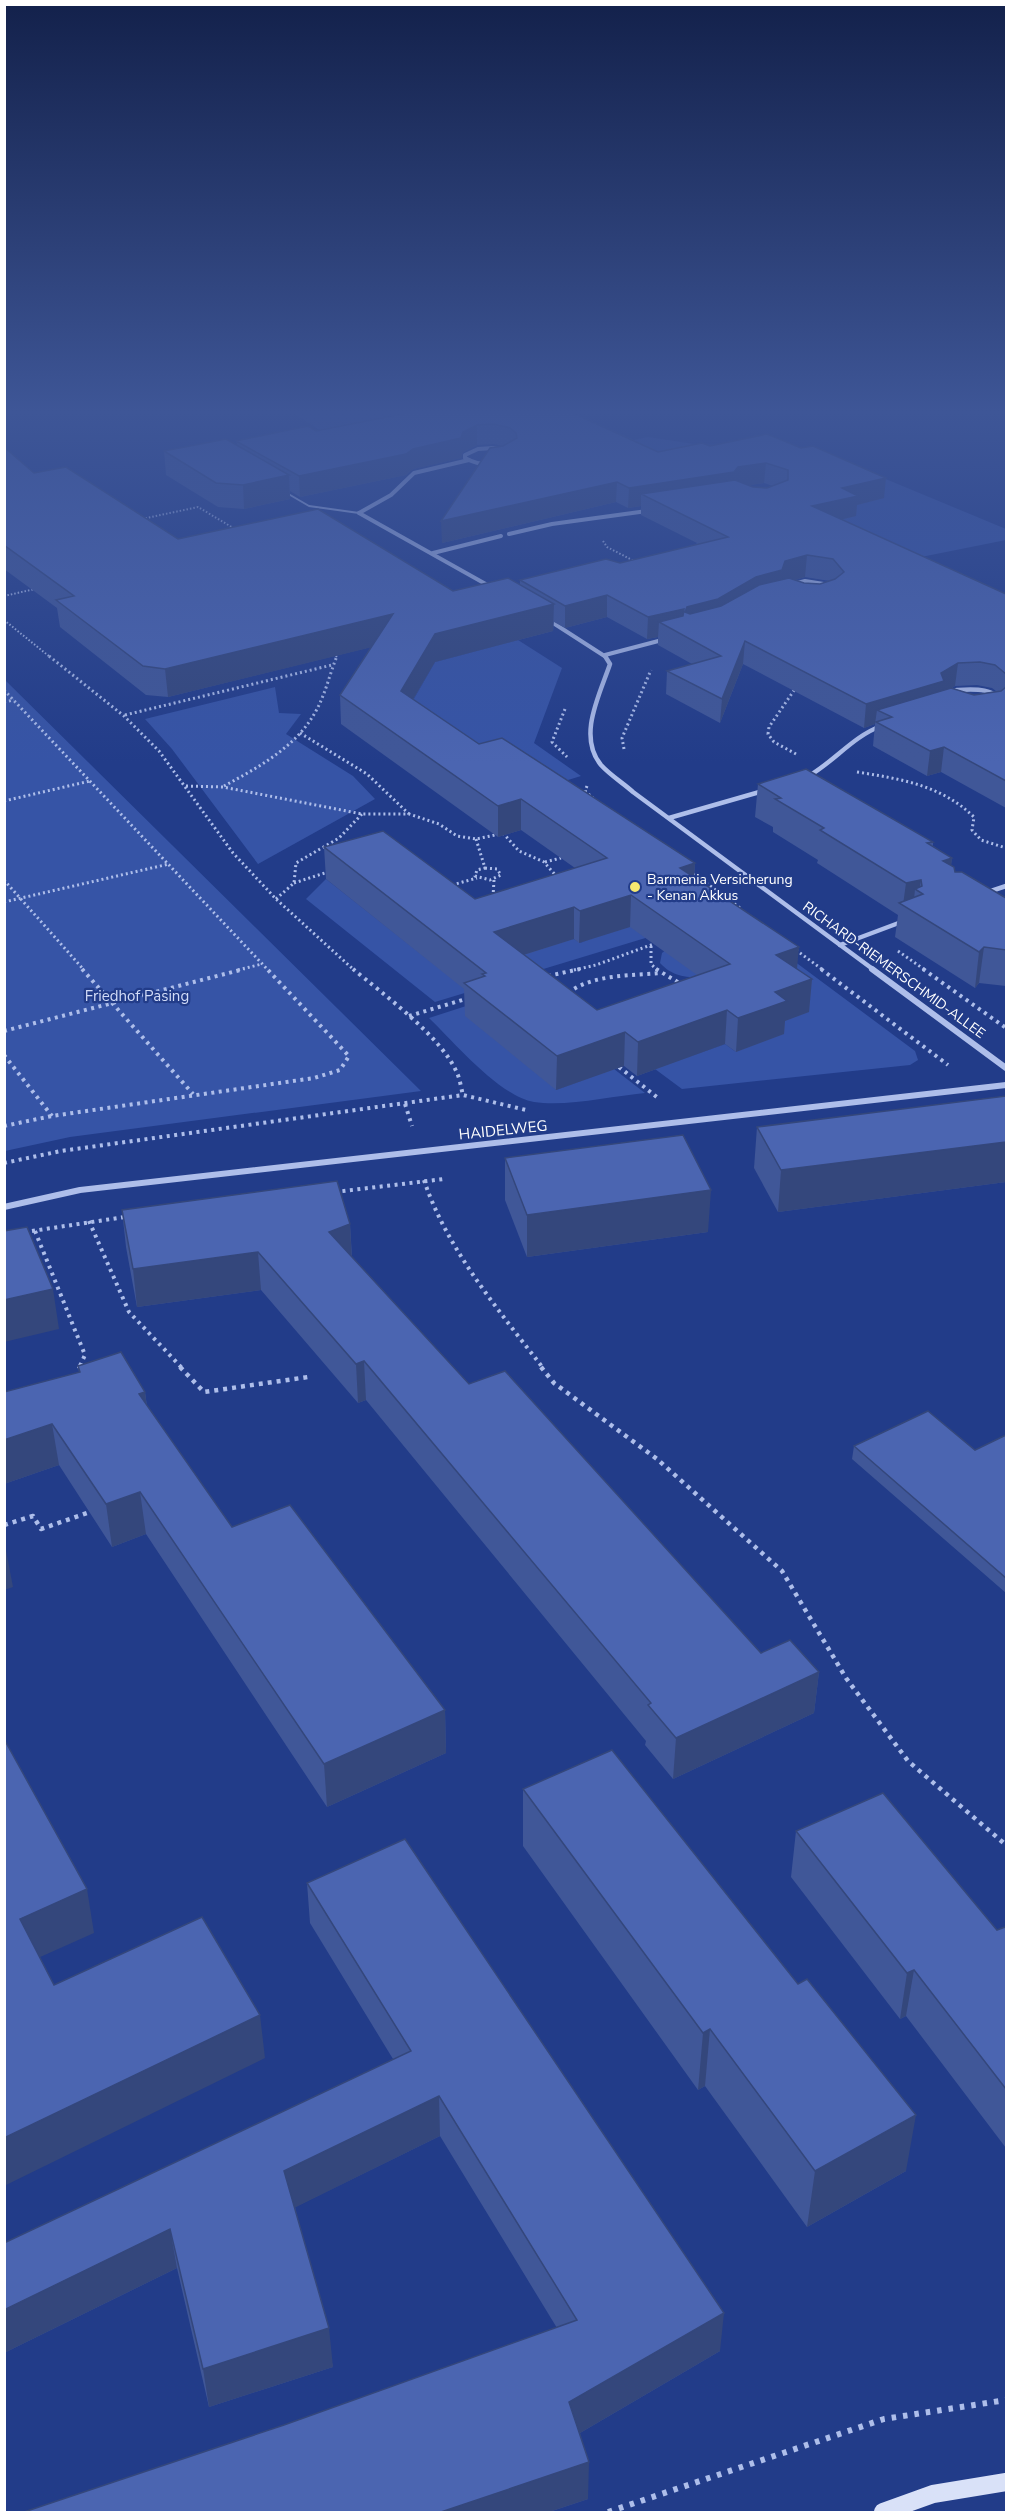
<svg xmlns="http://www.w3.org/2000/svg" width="1011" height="2517" font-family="'Nunito Sans',sans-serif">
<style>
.green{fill:#3654a6}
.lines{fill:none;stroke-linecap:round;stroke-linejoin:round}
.path-far4{stroke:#aebeea;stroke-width:2;stroke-dasharray:1.5 2;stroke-linecap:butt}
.path-far3{stroke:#aebeea;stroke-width:3;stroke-dasharray:2 3;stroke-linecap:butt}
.path-far2{stroke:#aebeea;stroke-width:4;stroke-dasharray:3 4.5;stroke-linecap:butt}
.path-far1{stroke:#aebeea;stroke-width:4.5;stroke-dasharray:4 5;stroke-linecap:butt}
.path{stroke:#aebeea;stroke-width:6;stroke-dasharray:4.5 7;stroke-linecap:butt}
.lane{stroke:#aebeea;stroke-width:2}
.street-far2{stroke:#aebeea;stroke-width:4}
.street-far1{stroke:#aebeea;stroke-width:4.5}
.street{stroke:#aebeea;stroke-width:6}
.secondary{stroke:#d9e1f8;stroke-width:18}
.wall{fill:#405798;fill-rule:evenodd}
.shaded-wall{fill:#34477c}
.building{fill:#4b65b1;stroke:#34477c;stroke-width:1.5;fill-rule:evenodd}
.poi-dot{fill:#f6e870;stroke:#223c89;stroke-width:2}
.labels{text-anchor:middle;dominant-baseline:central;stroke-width:4.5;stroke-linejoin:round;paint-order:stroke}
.far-poi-label{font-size:14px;fill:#fff;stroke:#223c89;text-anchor:start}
.far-street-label{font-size:14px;fill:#fff;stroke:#223c89}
.park-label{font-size:15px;fill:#d2dcf8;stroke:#223c89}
.street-label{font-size:15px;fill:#fff;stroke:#223c89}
</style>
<rect width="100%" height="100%" fill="#223c89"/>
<!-- green -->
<g class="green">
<polygon points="289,410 530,411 578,415 634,440 648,437 694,444 811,448 1006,529 1006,540 911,559 961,601 711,562 696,543 883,498 594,449 324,433"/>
<polygon points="518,640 562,668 534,743 581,776 542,788 404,716 435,662"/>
<polygon points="5,680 421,1091 70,1137 5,1151"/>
<polygon points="275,687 279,713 301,714 286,734 353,776 375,799 258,864 172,749 145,719"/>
<polygon points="326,879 440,969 511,946 574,939 580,943 662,910 731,912 435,1002 306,899"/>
<path d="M 743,923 L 915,1051 L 918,1060 L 910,1065 L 682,1089 L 655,1069 L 725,1044 L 736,1052 L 702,978 C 684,977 672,976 660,963 L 662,953 L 672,945 Z"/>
<path d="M 494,997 L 556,1090 L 614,1069 L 645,1093 C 612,1096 567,1107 534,1102 C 499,1096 454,1042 429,1018 Z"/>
</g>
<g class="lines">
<!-- path-far4 -->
<g class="path-far4">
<polyline points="142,519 198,507 235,529"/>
<polyline points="603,541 607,547 634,561"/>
<polyline points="4,596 35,589"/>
<polyline points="4,620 50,657"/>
<polyline points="336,657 339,651"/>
</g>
<!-- path-far3 -->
<g class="path-far3">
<polyline points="49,656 124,716 159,751 233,853 276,899 354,970"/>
<polyline points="4,690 268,970"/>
<polyline points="4,702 14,700"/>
<polyline points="565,709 552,742 567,757"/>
<polyline points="125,715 332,665"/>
<polyline points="300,733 367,774 409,814"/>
<polyline points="624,749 622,738 651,670"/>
<polyline points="796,754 774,742 768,734 769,727 797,686"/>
<path d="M 857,772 C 901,779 941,785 974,817 L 972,830 L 981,840 L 1006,848"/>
<polyline points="186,786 223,787 362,814 409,814 439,824 457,836 476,839 500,834"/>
<path d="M 224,786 C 259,767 298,746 317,709 C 326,692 330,673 337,656"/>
<polyline points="587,786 585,791 593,798"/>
<polyline points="4,801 90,781"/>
<polyline points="503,833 519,851 544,862 557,877"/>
<polyline points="476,839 485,868"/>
<polyline points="545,862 561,858"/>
<polygon points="485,868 497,869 501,875 490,880 475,876 477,870"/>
<polyline points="690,871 740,908"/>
<polyline points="4,880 84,970"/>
<polyline points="294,883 331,871"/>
<polyline points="452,885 477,878"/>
<polyline points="493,897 494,880"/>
<polyline points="276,899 294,883 296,863 339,838 362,814"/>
<polyline points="4,902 169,864"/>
<polyline points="651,946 651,964 657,970"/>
<polyline points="796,950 823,970"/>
<polyline points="898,951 925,970"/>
<polyline points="238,970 262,964"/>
<polyline points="574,970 596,965 659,942"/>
</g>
<!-- path-far2 -->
<g class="path-far2">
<polyline points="82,969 193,1094"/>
<path d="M 353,969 C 383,994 442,1037 457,1073 C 460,1079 461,1088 463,1095"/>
<polyline points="656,969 681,984"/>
<polyline points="821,969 948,1065"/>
<polyline points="923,969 1006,1028"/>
<polyline points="548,976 580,969"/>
<path d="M 568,993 C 593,974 630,976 660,973"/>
<polyline points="409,1016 469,998"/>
<polyline points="4,1031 244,969"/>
<polyline points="4,1055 52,1116"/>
<polyline points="619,1067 658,1098"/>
<polyline points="405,1104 412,1126"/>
<polyline points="4,1126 52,1116 314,1078 340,1070 349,1056 267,969"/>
<polyline points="4,1163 61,1151 463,1095 526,1110"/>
<path d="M 424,1180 C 446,1248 500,1312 543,1368"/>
<polyline points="335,1192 444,1179"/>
<polyline points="89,1221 129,1312 182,1368"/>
<polyline points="32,1231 125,1217"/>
<polyline points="35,1231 85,1355 79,1368"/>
</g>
<!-- path-far1 -->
<g class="path-far1">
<polyline points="180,1367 204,1392 308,1377"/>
<polyline points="541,1367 554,1383 657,1459 782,1571 846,1678 908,1761 1006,1845"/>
<polyline points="79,1377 77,1372 80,1367"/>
<polyline points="4,1525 33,1516 41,1529 90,1512"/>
</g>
<!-- path -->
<polyline class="path" points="608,2512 884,2419 1006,2400"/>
<!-- lane -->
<polyline class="lane" points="285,492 309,506 359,513"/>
<!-- street-far2 -->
<g class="street-far2">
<path d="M 493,448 L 507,451 L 513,456 C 499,468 480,466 465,458 L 465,455 L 478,449 Z"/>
<polyline points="359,513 491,587"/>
<polyline points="359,513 391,495 414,473 469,460"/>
<polyline points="509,534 552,524 647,511"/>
<polyline points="433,553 501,536"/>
<path d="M 805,581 L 830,585 L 838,594 C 821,606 800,604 784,593 L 786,586 Z"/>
<polyline points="547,619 606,657"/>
<polyline points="605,655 666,639"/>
</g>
<!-- street-far1 -->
<g class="street-far1">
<path d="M 605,656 L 610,664 C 600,694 577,736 601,765 C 610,775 623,783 633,792 L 874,970"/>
<path d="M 957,690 C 973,689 997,687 1003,706 C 985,719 956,718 942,699 Z"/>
<path d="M 807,777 C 834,762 852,737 881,726"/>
<polyline points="669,818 763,791"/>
<polyline points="988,892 1006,886"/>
<polyline points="840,945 904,921"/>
</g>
<!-- street -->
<g class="street">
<polyline points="872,969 1006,1068"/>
<polyline points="4,1207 80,1190 1006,1085"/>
</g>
<!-- secondary -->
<polyline class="secondary" points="883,2512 933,2494 1006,2482"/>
</g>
<!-- wall -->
<g class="wall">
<path d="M 422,410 L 658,452 L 710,446 L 884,498 L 857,505 L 856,516 L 842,520 L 1006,594 L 1006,808 L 941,772 L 927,776 L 873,746 L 875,724 L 864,728 L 743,664 L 720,723 L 666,694 L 667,671 L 692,664 L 658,645 L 658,637 L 647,639 L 607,617 L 565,628 L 554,622 L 553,631 L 435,662 L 413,700 L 479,744 L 695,863 L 694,878 L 797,969 L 812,979 L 809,1012 L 785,1021 L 784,1034 L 736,1052 L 725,1044 L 637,1076 L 624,1066 L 556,1090 L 465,1016 L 464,989 L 326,879 L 324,847 L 475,899 L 575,868 L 521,830 L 498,837 L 341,724 L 340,695 L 371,647 L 168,697 L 146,695 L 60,627 L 57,608 L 4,569 L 4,447 L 34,473 L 178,539 L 453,591 L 520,584 L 520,580 L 620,563 L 699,544 L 641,515 L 641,506 L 628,508 L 616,502 L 442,543 L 503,446 L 494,444 L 477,445 L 463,452 L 461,458 L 413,469 L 406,475 L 300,497 L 290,491 L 290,499 L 244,509 L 218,507 L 166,475 L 164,451 L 237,445 L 236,441 L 316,431 ZM 764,483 L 773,486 L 767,488 L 753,487 L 749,485 ZM 805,577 L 830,581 L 820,584 L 804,583 L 795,580 ZM 977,685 L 992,688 L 996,691 L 974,695 L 952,688 L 955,686 ZM 630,927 L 697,975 L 597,1010 L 524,955 L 574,939 L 579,943 Z"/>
<polygon points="758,784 933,842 933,846 952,858 951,865 955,872 1006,898 1006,986 979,983 975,988 895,937 898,915 817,863 818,860 773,832 773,827 755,817"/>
<polygon points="1006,1096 1006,1182 778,1212 754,1168 757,1127"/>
<polygon points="505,1158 708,1232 527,1257 505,1200"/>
<polygon points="122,1210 350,1224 352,1257 469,1384 761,1653 819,1672 814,1713 673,1779 645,1745 646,1741 366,1400 358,1403 261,1290 137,1307 126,1247"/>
<polygon points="78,1366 145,1392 147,1406 232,1527 445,1710 446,1753 327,1807 146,1534 112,1547 59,1465 4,1484 79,1372"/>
<polygon points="1006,1435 1006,1593 852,1459 854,1446 975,1450"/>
<polygon points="523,1789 906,2171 807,2227 705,2086 698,2090 523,1846"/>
<polygon points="796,1831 997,1930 1006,1929 1006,2148 906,2016 900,2019 791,1877"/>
<polygon points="307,1883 720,2351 580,2433 588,2499 549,2512 24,2512 284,2425 557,2328 440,2136 295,2207 333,2367 209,2407 177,2268 4,2353 393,2059 310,1923"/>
</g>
<!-- shaded-wall -->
<g class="shaded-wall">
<polygon points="477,425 477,445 463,452 461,458 413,469 406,475 300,497 299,476 413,449 463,432"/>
<polygon points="766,463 764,483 737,487 641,494 641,506 628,508 629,488 738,467"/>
<polygon points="289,475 290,499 244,509 243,485"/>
<polygon points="886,478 884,498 857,505 856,516 810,527 812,506 842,488"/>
<polygon points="617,482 616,502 442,543 441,521"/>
<polygon points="807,555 805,577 784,583 686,629 685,612 687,607 785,561"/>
<polygon points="607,595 607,617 565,628 565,606"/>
<polygon points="554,604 553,631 435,662 401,720 401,691 435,634"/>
<polygon points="684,609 682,632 659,622 658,637 647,639 648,617"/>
<polygon points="393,614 393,642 168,697 165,669"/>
<polygon points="745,641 743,664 720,723 722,699"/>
<polygon points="958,663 955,686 942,694 892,717 877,710 875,724 864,728 866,704 941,673"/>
<polygon points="944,747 941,772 927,776 930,751"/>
<polygon points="521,799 521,830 498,837 498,806"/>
<polygon points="952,858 948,892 943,861"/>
<polygon points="695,863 693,895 680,868"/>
<polygon points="921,880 919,892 915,889 913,911 903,905 906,883"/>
<polygon points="631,895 630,927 579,943 580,911"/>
<polygon points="574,907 574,939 494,964 494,932"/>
<polygon points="799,947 796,979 776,955"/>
<polygon points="984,947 979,983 975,988 979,952"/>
<polygon points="812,979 809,1012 785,1021 784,1034 736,1052 738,1018 775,992"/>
<polygon points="727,1010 725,1044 637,1076 638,1042"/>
<polygon points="625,1032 624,1066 556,1090 557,1056"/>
<polygon points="1006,1142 1006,1182 778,1212 781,1170"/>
<polygon points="711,1190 708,1232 527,1257 527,1215"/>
<polygon points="350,1224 352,1262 329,1232"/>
<polygon points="258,1252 261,1290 137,1307 133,1269"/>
<polygon points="53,1289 59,1329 4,1342 4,1300"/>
<polygon points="364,1361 366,1400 358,1403 356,1364"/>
<polygon points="145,1392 150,1433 139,1394"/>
<polygon points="52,1424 59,1465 4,1484 4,1440"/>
<polygon points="140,1492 146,1534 112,1547 106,1504"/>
<polygon points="4,1545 5,1545 13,1587 4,1590"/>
<polygon points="819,1672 814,1713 673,1779 676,1738"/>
<polygon points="445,1710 446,1753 327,1807 324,1764"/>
<polygon points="87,1889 94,1933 29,1962 20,1919"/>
<polygon points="914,1970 906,2016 900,2019 907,1973"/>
<polygon points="260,2015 265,2058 4,2186 4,2138"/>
<polygon points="710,2029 705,2086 698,2090 703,2033"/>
<polygon points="439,2096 440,2136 288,2211 284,2171"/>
<polygon points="916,2115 906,2171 807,2227 815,2171"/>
<polygon points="170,2229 177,2268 4,2353 4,2310"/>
<polygon points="724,2313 720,2351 568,2440 569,2402"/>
<polygon points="329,2328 333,2367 209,2407 203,2369"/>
<polygon points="589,2462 588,2499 549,2512 441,2512"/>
</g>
<!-- building -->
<g class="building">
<path d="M 422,410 L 566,410 L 658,452 L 702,443 L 710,446 L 767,434 L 801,448 L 813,446 L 886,478 L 842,488 L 858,496 L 812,506 L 1006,594 L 1006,674 L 995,665 L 980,662 L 958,663 L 941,673 L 944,681 L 866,704 L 745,641 L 722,699 L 667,671 L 721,656 L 659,622 L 683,616 L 684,609 L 648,617 L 607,595 L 565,606 L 520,580 L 606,559 L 620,563 L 728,537 L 641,494 L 735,480 L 753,487 L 767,488 L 788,480 L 788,470 L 766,463 L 738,467 L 734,472 L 629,488 L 617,482 L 441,521 L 490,448 L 503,446 L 517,438 L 516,433 L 510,428 L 494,424 L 477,425 L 463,432 L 461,438 L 413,449 L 406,454 L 299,476 L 236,441 L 308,426 L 316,431 ZM 807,555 L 833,559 L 844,572 L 835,579 L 820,584 L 804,583 L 789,578 L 759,585 L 721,606 L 690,614 L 685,612 L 687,607 L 718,599 L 756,577 L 782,570 L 785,561 Z"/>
<polygon points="226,439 289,475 243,485 216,483 164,451"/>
<path d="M 4,447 L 34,473 L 66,467 L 178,539 L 318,509 L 453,591 L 508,578 L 554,604 L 435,634 L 401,691 L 479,744 L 502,738 L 695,863 L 680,868 L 799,947 L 776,955 L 812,979 L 775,992 L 787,1001 L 738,1018 L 727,1010 L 638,1042 L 625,1032 L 557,1056 L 464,983 L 485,976 L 482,974 L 486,973 L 324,847 L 383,831 L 475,899 L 607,858 L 521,799 L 498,806 L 340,695 L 393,614 L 165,669 L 143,666 L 56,600 L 74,596 L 4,545 ZM 631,895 L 730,964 L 597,1010 L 494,932 L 574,907 L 580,911 Z"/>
<polygon points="1006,687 1006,781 944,747 930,751 876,722 892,717 877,710 951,688 974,695 1001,691"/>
<polygon points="806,769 933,842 927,843 952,858 943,861 954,867 955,872 962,872 1006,898 1006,950 984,947 979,952 899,903 923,894 915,889 922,886 921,880 906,883 820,830 824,828 775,799 781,798 758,784"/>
<polygon points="1006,1096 1006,1142 781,1170 757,1127"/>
<polygon points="683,1135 711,1190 527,1215 505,1158"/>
<polygon points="337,1181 350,1224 329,1232 469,1384 505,1371 761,1653 790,1640 819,1672 676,1738 648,1705 651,1703 364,1361 356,1364 258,1252 133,1269 122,1210"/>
<polygon points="27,1227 53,1289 4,1300 4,1231"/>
<polygon points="121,1352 145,1392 139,1394 232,1527 290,1505 445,1710 324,1764 140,1492 106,1504 52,1424 4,1440 4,1392 80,1372 78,1366"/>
<polygon points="928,1411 975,1450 1006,1435 1006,1578 854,1446"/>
<polygon points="4,1739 87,1889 20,1919 54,1985 202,1917 260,2015 4,2138"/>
<polygon points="612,1750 798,1984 807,1979 916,2115 815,2171 710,2029 703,2033 523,1789"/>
<polygon points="883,1793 997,1930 1005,1927 1006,1929 1006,2089 914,1970 907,1973 796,1831"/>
<polygon points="405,1839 724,2313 569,2402 589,2462 441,2512 24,2512 284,2425 577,2320 439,2096 284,2171 329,2328 203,2369 170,2229 4,2310 4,2243 411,2051 307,1883"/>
</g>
<!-- sky -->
<linearGradient id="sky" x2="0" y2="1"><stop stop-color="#13214b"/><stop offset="0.54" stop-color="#3e5697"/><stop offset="1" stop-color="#3e5697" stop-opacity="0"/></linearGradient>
<rect width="1011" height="763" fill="url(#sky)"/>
<!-- markers -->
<circle class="poi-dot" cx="635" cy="887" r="6"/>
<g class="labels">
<!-- far-poi labels -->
<g class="far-poi-label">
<text x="647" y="879">Barmenia Versicherung<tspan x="647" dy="16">- Kenan Akkus</tspan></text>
</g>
<!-- far-street labels -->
<g class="far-street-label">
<text transform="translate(894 970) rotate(36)">RICHARD-RIEMERSCHMID-ALLEE</text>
</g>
<!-- park labels -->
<g class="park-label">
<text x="137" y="996">Friedhof Pasing</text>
</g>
<!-- street labels -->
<g class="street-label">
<text transform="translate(503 1130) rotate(-6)">HAIDELWEG</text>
</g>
</g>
<!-- border -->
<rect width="1011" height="2517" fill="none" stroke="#ffffff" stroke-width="12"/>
</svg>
